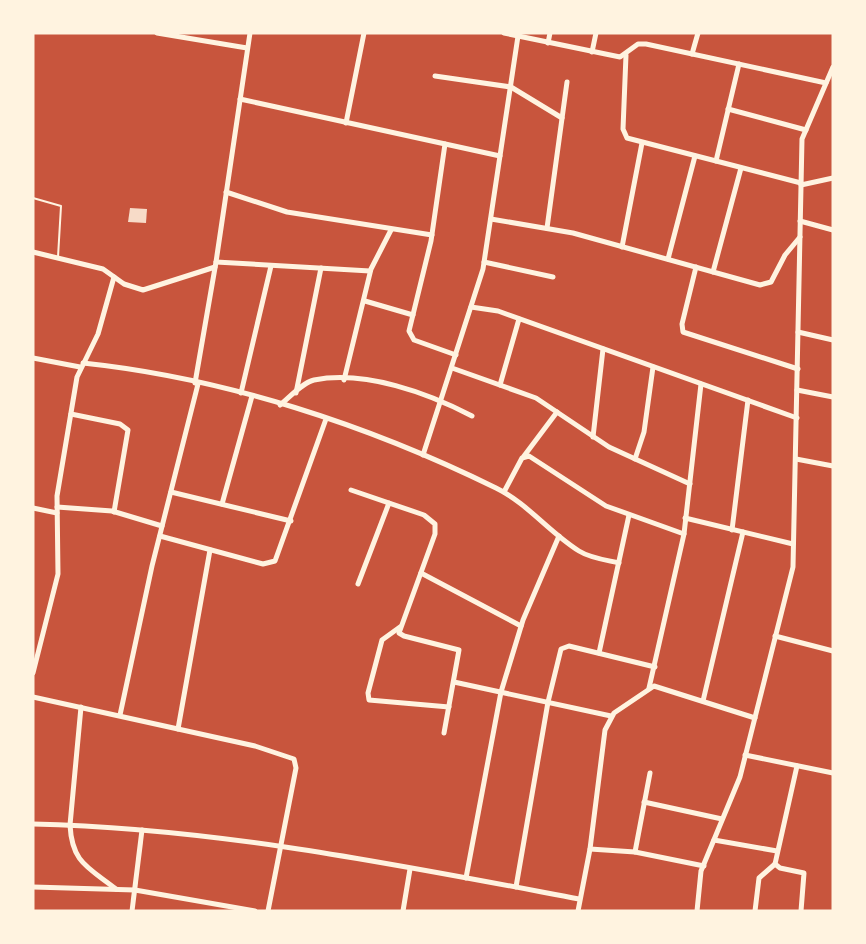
<svg xmlns="http://www.w3.org/2000/svg" width="866" height="944" font-family="'Fira Sans',sans-serif">
<style>
.building{fill:#f7dbc8}
.lines{fill:none;stroke-linecap:round;stroke-linejoin:round}
.service{stroke:#fff3e0;stroke-width:2}
.minor{stroke:#fff3e0;stroke-width:5}
</style>
<rect width="100%" height="100%" fill="#c8553d"/>
<!-- building -->
<polygon class="building" points="130,208 147,209 146,223 128,222"/>
<g class="lines">
<!-- service -->
<polyline class="service" points="33,198 61,206 58,257"/>
<!-- minor -->
<g class="minor">
<polyline points="157,33 247,48"/>
<polyline points="504,33 620,57 638,44 646,44 826,83"/>
<polyline points="548,43 550,33"/>
<polyline points="592,52 596,33"/>
<polyline points="692,54 698,33"/>
<polyline points="626,55 623,129 627,138 801,183"/>
<polyline points="435,76 511,87 562,118"/>
<polyline points="240,99 500,156"/>
<polyline points="728,109 806,130"/>
<polyline points="346,123 364,33"/>
<polyline points="445,144 431,241 409,331 414,340 456,355"/>
<polyline points="716,161 739,64"/>
<polyline points="801,185 833,178"/>
<polyline points="226,192 287,212 432,235"/>
<polyline points="491,219 573,233 760,285 771,282 785,255 800,237"/>
<polyline points="800,221 833,230"/>
<polyline points="547,228 567,82"/>
<polyline points="622,247 642,143"/>
<polyline points="33,252 103,269 124,284 143,290 215,267"/>
<polyline points="668,259 695,156"/>
<polyline points="216,262 370,271"/>
<polyline points="484,262 553,277"/>
<polyline points="696,267 682,324 683,332 798,369"/>
<polyline points="713,272 741,168"/>
<polyline points="365,301 413,315"/>
<polyline points="471,307 498,311 797,418"/>
<polyline points="798,332 833,340"/>
<polyline points="33,358 80,367"/>
<path d="M 83,363 C 225,378 368,425 496,488 C 527,503 550,533 579,551 C 590,558 606,560 619,563"/>
<polyline points="452,368 536,398 609,447 690,484"/>
<polyline points="344,380 371,269 391,230"/>
<polyline points="195,383 216,262 250,33"/>
<polyline points="500,385 519,319"/>
<polyline points="797,390 833,397"/>
<polyline points="241,393 271,266"/>
<polyline points="296,393 321,268"/>
<path d="M 280,405 C 290,397 302,383 314,380 C 365,370 428,393 472,416"/>
<polyline points="71,414 120,424 128,430 114,512"/>
<polyline points="593,437 603,349"/>
<polyline points="423,455 483,269 518,36"/>
<polyline points="524,456 557,412"/>
<polyline points="635,459 644,432 653,367"/>
<polyline points="796,459 833,466"/>
<polyline points="351,490 424,515 435,524 435,534 399,633 404,636 459,650 444,733"/>
<polyline points="171,492 291,521"/>
<polyline points="504,492 522,458 529,456 606,506 684,534"/>
<polyline points="222,504 252,396"/>
<polyline points="57,507 112,511 162,526"/>
<polyline points="33,508 57,513"/>
<polyline points="685,518 793,544"/>
<polyline points="732,530 748,400"/>
<polyline points="160,536 263,564 275,561 326,419"/>
<polyline points="421,573 521,626"/>
<polyline points="358,584 389,503"/>
<polyline points="400,627 382,640 368,693 369,700 449,707"/>
<polyline points="775,636 833,651"/>
<polyline points="599,653 629,515"/>
<polyline points="33,673 58,574 57,496 77,377 98,334 114,277"/>
<polyline points="454,682 611,716"/>
<polyline points="649,688 684,534 701,384"/>
<polyline points="33,697 255,746 294,759 296,768 268,911"/>
<polyline points="703,701 743,532"/>
<path d="M 81,707 L 70,825 C 72,863 88,867 116,889"/>
<polyline points="120,715 152,566 198,384"/>
<polyline points="178,729 210,550"/>
<polyline points="745,755 833,773"/>
<polyline points="797,766 775,864 780,868 804,873 801,911"/>
<polyline points="644,802 722,819"/>
<path d="M 33,824 C 216,828 399,865 579,899"/>
<polyline points="714,840 777,851"/>
<polyline points="590,849 635,852 704,866"/>
<polyline points="635,852 650,773"/>
<polyline points="466,878 501,692 523,620 559,536"/>
<polyline points="33,887 135,890 255,911"/>
<polyline points="516,887 548,702 561,649 569,646 655,667"/>
<polyline points="132,911 142,830"/>
<polyline points="403,911 410,869"/>
<polyline points="578,911 590,849 605,730 614,713 654,686 755,718"/>
<polyline points="697,911 701,871 740,777 793,567 802,139 833,67"/>
<polyline points="755,911 759,878 775,864"/>
</g>
</g>
<!-- border -->
<rect width="866" height="944" fill="none" stroke="#fff3e0" stroke-width="69"/>
</svg>
